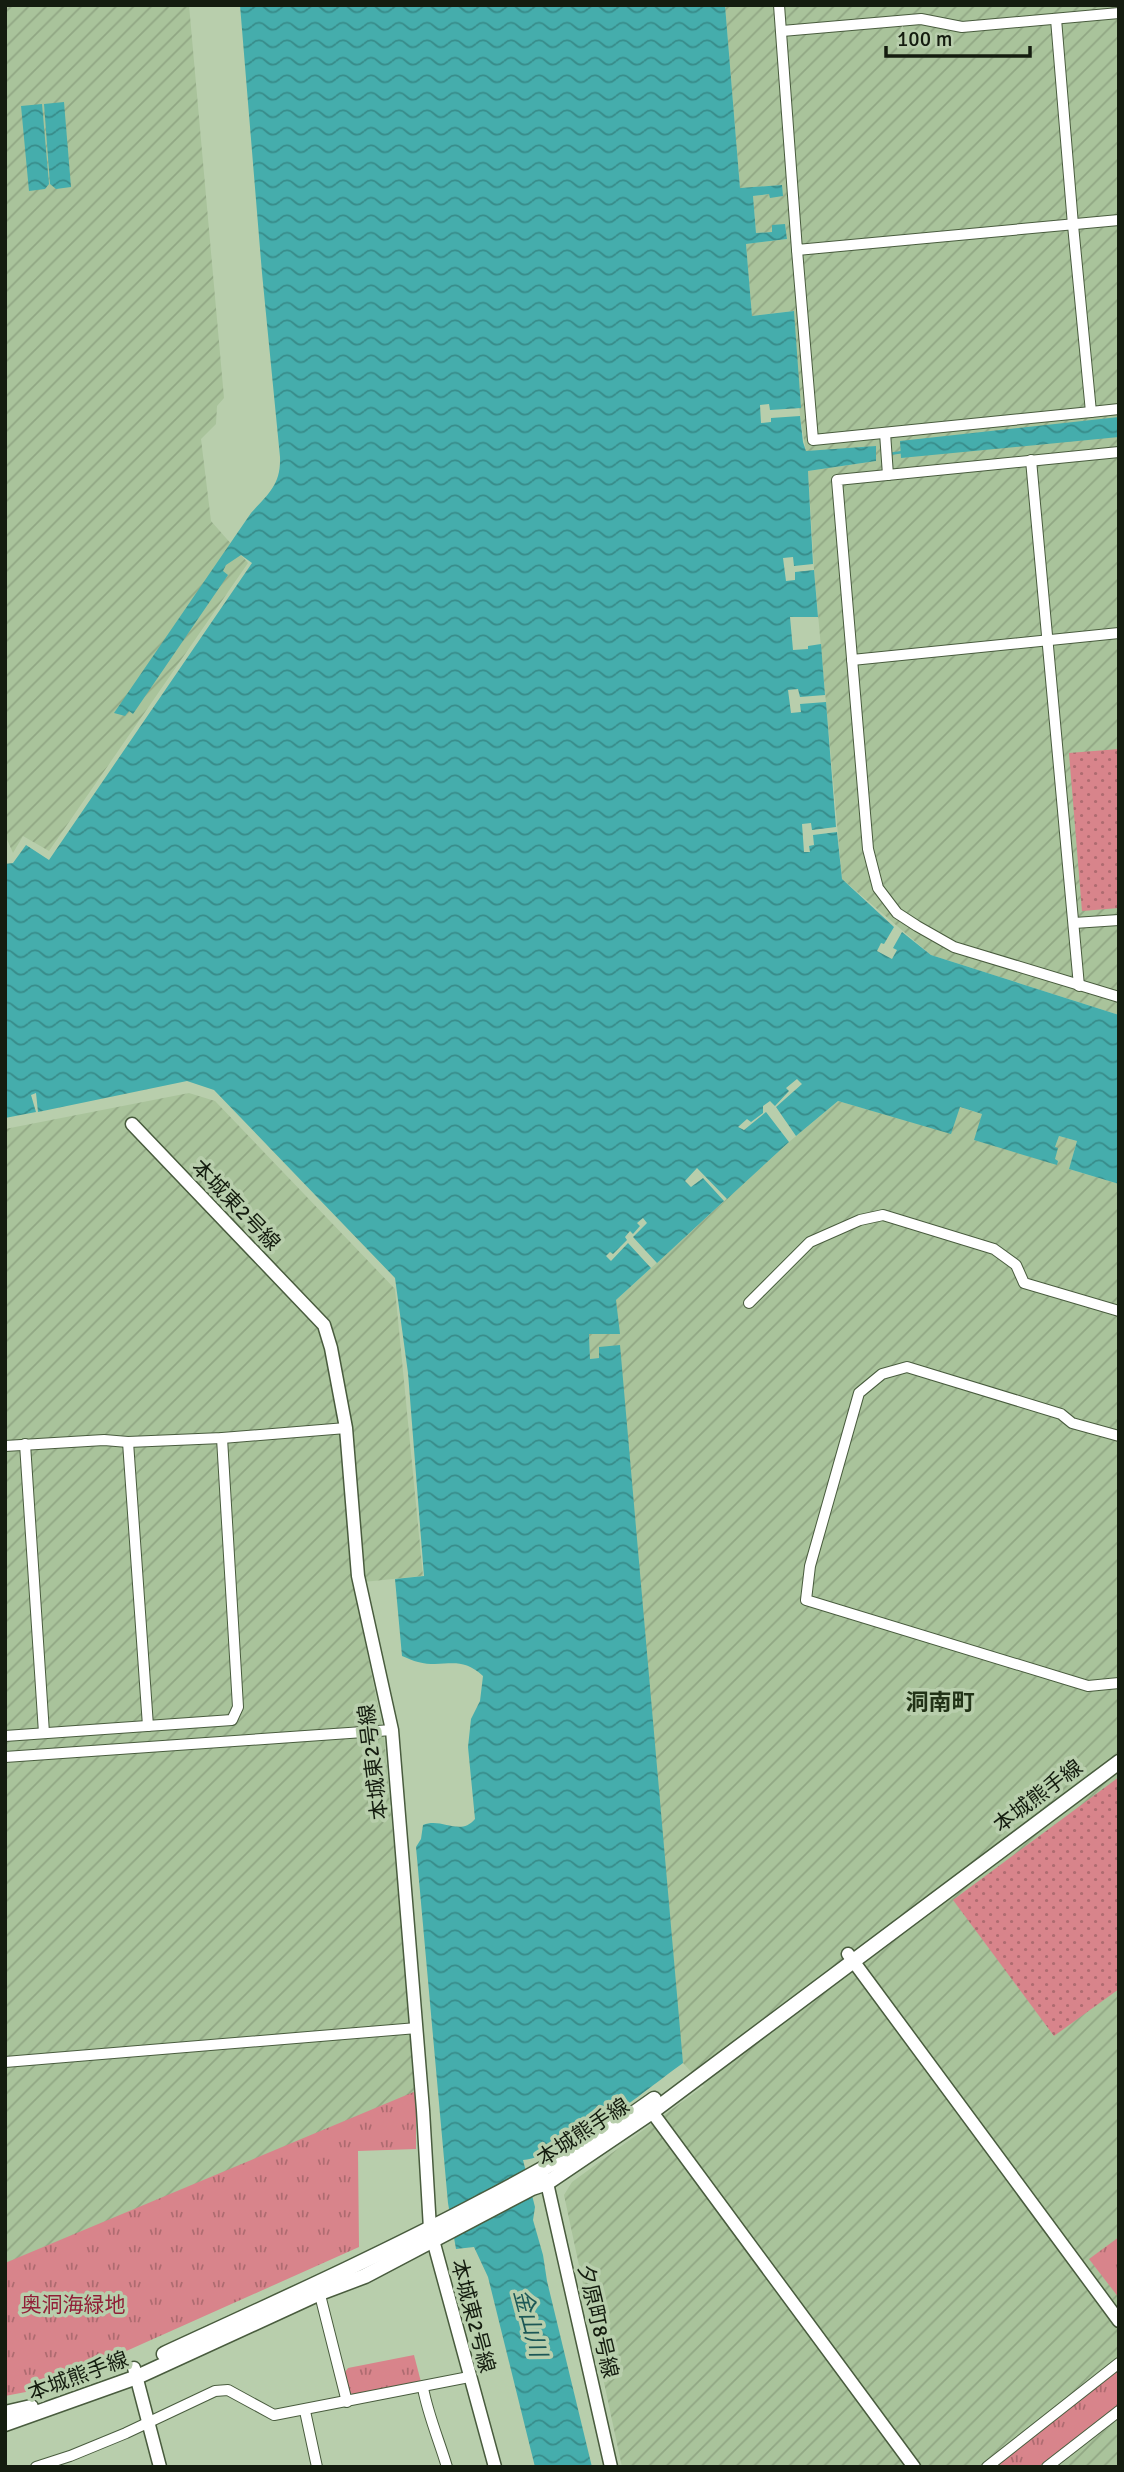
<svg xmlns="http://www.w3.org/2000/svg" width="1124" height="2472" font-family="Signika,'Noto Sans JP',sans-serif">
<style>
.industrial{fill:url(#industrial-furrows)}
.grass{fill:url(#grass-dots)}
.park{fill:url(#park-tufts)}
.water{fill:url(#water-waves)}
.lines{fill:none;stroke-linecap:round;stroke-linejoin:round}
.stream{stroke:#45adac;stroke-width:2.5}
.minor-casing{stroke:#495c3e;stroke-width:12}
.tertiary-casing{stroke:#495c3e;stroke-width:15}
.secondary-casing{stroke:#495c3e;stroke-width:17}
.minor{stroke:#fff;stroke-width:10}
.tertiary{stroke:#fff;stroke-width:12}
.secondary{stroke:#fff;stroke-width:14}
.labels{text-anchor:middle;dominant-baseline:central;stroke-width:7;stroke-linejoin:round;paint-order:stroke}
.street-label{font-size:21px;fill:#141c0f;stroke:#b8ceac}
.park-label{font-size:21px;fill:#911f37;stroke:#b8ceac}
.neighbourhood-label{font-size:23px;font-weight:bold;fill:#213216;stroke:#b8ceac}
.water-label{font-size:23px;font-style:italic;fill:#1c5756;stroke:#b8ceac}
</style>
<defs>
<pattern id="industrial-furrows" width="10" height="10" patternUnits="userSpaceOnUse" patternTransform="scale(1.75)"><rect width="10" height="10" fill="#a9c39b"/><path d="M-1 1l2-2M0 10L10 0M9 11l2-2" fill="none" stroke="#91a784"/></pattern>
<pattern id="grass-dots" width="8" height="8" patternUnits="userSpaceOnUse" patternTransform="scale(1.75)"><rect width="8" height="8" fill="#d8848b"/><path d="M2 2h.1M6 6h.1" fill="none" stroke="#ae6b70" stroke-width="1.8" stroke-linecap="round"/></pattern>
<pattern id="park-tufts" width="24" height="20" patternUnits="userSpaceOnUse" patternTransform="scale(1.75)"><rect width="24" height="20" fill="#d8848b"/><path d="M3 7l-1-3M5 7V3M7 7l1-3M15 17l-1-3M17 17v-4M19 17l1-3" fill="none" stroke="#ae6b70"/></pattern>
<pattern id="water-waves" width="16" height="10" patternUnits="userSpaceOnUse" patternTransform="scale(1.75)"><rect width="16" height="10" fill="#45adac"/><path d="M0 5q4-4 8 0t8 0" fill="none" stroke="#388c8a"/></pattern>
</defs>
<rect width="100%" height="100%" fill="#b8ceac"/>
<!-- industrial -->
<g class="industrial">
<polygon points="5,5 189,5 224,398 217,406 216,424 201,439 211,521 248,563 49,851 23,836 13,853 5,835"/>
<polygon points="725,5 1119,5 1119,1015 931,955 842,879 814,570 808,471 876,461 876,447 806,451 800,416 794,311 752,316 746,244 787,239 785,224 773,232 756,233 753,196 770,194 782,196 782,185 740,188"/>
<polygon points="189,1093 215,1101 395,1289 423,1576 353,1583 384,1736 417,2099 5,2264 5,1129"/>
<polygon points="838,1101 951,1133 959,1107 982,1114 975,1140 1055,1160 1055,1147 1059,1136 1077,1141 1069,1169 1119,1184 1119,2467 622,2467 564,2195 572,2182 704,2086 683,2063 599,1358 590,1359 589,1334 598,1333 616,1300 789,1142"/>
</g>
<!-- grass -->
<g class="grass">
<polygon points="1119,749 1119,908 1082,911 1069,753"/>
<polygon points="1119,1777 1119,1989 1054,2036 953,1900"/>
</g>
<!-- park -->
<g class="park">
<polygon points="416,2091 416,2149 358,2151 359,2247 66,2378 31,2391 5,2396 5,2263"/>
<polygon points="1119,2237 1119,2298 1089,2259"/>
<polygon points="414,2355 421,2382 355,2395 350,2393 345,2372 348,2368"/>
<polygon points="1119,2368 1119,2404 1038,2467 993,2467"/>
</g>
<!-- water -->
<g class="water">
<path d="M 240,5 L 725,5 L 740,188 L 782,185 L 783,196 L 770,198 L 769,194 L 753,196 L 756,233 L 772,232 L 772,225 L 785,224 L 787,239 L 746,244 L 752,316 L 794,311 L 801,408 L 770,410 L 769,404 L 760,405 L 761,423 L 771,422 L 771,418 L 800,416 L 803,442 L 806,451 L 876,446 L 876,461 L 808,471 L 813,564 L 794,566 L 793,557 L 783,558 L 786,581 L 795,580 L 795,572 L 814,570 L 818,617 L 790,617 L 793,650 L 808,649 L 808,646 L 821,644 L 825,695 L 800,697 L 798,689 L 788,690 L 791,713 L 801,712 L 800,704 L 826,702 L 836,827 L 812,830 L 811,823 L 802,824 L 804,852 L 810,852 L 809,846 L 814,845 L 813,835 L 837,832 L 842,879 L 894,927 L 884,944 L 881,943 L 877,951 L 892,959 L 897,950 L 893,948 L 902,932 L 931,955 L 1119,1015 L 1119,1184 L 1069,1169 L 1077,1141 L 1059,1136 L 1055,1147 L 1058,1148 L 1055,1159 L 1058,1161 L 1057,1165 L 974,1140 L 982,1114 L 960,1107 L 951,1134 L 838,1101 L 796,1136 L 776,1107 L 802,1084 L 797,1079 L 786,1088 L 789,1091 L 775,1106 L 770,1101 L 763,1106 L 763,1113 L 751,1122 L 747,1119 L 738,1127 L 744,1130 L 766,1112 L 789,1142 L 727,1199 L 697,1168 L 685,1181 L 691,1187 L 703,1178 L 724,1201 L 657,1263 L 633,1237 L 647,1223 L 643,1218 L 637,1223 L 640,1226 L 633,1234 L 630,1231 L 625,1237 L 627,1240 L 613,1254 L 610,1252 L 606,1256 L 611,1261 L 628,1243 L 651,1268 L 616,1300 L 620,1334 L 589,1334 L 590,1359 L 599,1358 L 599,1347 L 620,1345 L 683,2063 C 645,2090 568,2156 523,2160 L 535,2207 L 533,2220 L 543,2255 L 547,2281 L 592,2467 L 535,2467 L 488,2277 L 474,2247 L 456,2249 L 448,2203 L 416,1847 L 421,1839 L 423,1825 C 442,1817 460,1837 475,1819 L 468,1747 L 471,1719 L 480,1701 L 483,1676 C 459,1654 445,1669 418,1662 C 413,1661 408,1658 402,1656 L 395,1579 L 424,1576 L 408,1373 L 395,1278 L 214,1090 L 187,1081 L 38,1112 L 36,1093 L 31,1095 L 36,1112 L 5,1118 L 5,864 L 13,863 L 26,845 L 49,860 L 252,563 L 241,555 L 226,565 L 223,571 L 228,575 L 133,714 L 129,711 L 125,716 L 114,713 L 251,513 C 268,494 281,485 280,457 L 262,273 Z"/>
<polygon points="64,102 71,187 56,189 50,184 44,104"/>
<polygon points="42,104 49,184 45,189 29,191 21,106"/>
<polygon points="1119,417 1119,437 901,458 900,441"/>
</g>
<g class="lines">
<!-- stream -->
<polyline class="stream" points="889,454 903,452"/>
<!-- minor casing -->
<g class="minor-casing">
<g id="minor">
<polyline points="779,5 797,250 1119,220"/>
<polyline points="1056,19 1073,225 1091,412 1119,409"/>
<polyline points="782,31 921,19 962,27 1119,13"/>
<polyline points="797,250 813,440 1091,412"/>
<polyline points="885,433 888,475"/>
<polyline points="1119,452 837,480 868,849 878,888 897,913 917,926 954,947 1119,997"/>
<polyline points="1031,460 1079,986"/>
<polyline points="852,660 1119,633"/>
<polyline points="1074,923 1119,920"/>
<polyline points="749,1303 810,1242 860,1220 883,1215 994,1249 1016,1265 1024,1283 1119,1311"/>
<polyline points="1119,1436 1072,1423 1061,1414 907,1367 882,1374 859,1393 810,1566 806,1600 1088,1686 1119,1683"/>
<polyline points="128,1442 148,1726"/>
<polyline points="25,1444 44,1733"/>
<polyline points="5,1446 104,1440 128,1442 222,1438 346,1428"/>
<polyline points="5,1736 232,1720 238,1707 222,1438"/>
<polyline points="5,1757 392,1730"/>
<polyline points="5,2062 417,2028"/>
<polyline points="318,2287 347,2402"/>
<path d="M 423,2388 C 428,2415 439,2440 447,2467"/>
<polyline points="305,2411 317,2467"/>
<polyline points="36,2467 70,2456 126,2433 215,2391 228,2390 274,2415 469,2377"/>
<polyline points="987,2467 1119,2363"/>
<polyline points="1047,2467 1119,2411"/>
</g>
</g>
<!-- tertiary casing -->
<g class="tertiary-casing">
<g id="tertiary">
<polyline points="132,1124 324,1325 331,1348 346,1428 358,1576 392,1730 423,2110 430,2229 495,2467"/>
<polyline points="848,1954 1119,2321"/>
<polyline points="652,2112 914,2467"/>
<polyline points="542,2174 547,2183 611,2467"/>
<polyline points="134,2368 160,2467"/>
</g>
</g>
<!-- secondary casing -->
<g class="secondary-casing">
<g id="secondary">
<path d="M 164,2354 C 270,2305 377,2257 481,2202 C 540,2171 599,2139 654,2099"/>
<polyline points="5,2413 31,2407"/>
<polyline points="5,2424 137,2377 320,2293 365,2276 532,2188 547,2183 652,2112 1119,1762"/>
</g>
</g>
<!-- minor -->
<use href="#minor" class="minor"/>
<!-- tertiary -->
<use href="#tertiary" class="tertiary"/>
<!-- secondary -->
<use href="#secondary" class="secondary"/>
</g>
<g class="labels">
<!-- street labels -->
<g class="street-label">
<text transform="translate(236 1205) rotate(46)">本城東2号線</text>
<text transform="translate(373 1762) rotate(-97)">本城東2号線</text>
<text transform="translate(1038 1796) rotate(-37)">本城熊手線</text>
<text transform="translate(583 2132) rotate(-33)">本城熊手線</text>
<text transform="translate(473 2316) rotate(75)">本城東2号線</text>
<text transform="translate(598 2321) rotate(77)">夕原町8号線</text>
<text transform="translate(78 2376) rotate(-20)">本城熊手線</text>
</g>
<!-- park labels -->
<g class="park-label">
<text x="73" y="2305">奥洞海緑地</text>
</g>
<!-- neighbourhood labels -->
<g class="neighbourhood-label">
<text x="940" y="1702">洞南町</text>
</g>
<!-- water labels -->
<g class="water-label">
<text transform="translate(530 2323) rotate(75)">金山川</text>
</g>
</g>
<!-- border -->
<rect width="1124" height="2472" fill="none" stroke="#141c0f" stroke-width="14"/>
<!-- scale -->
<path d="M886 46v10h144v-10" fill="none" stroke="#141c0f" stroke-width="3.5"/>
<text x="897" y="46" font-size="21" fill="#141c0f" stroke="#b8ceac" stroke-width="5" paint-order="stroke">100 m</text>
</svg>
